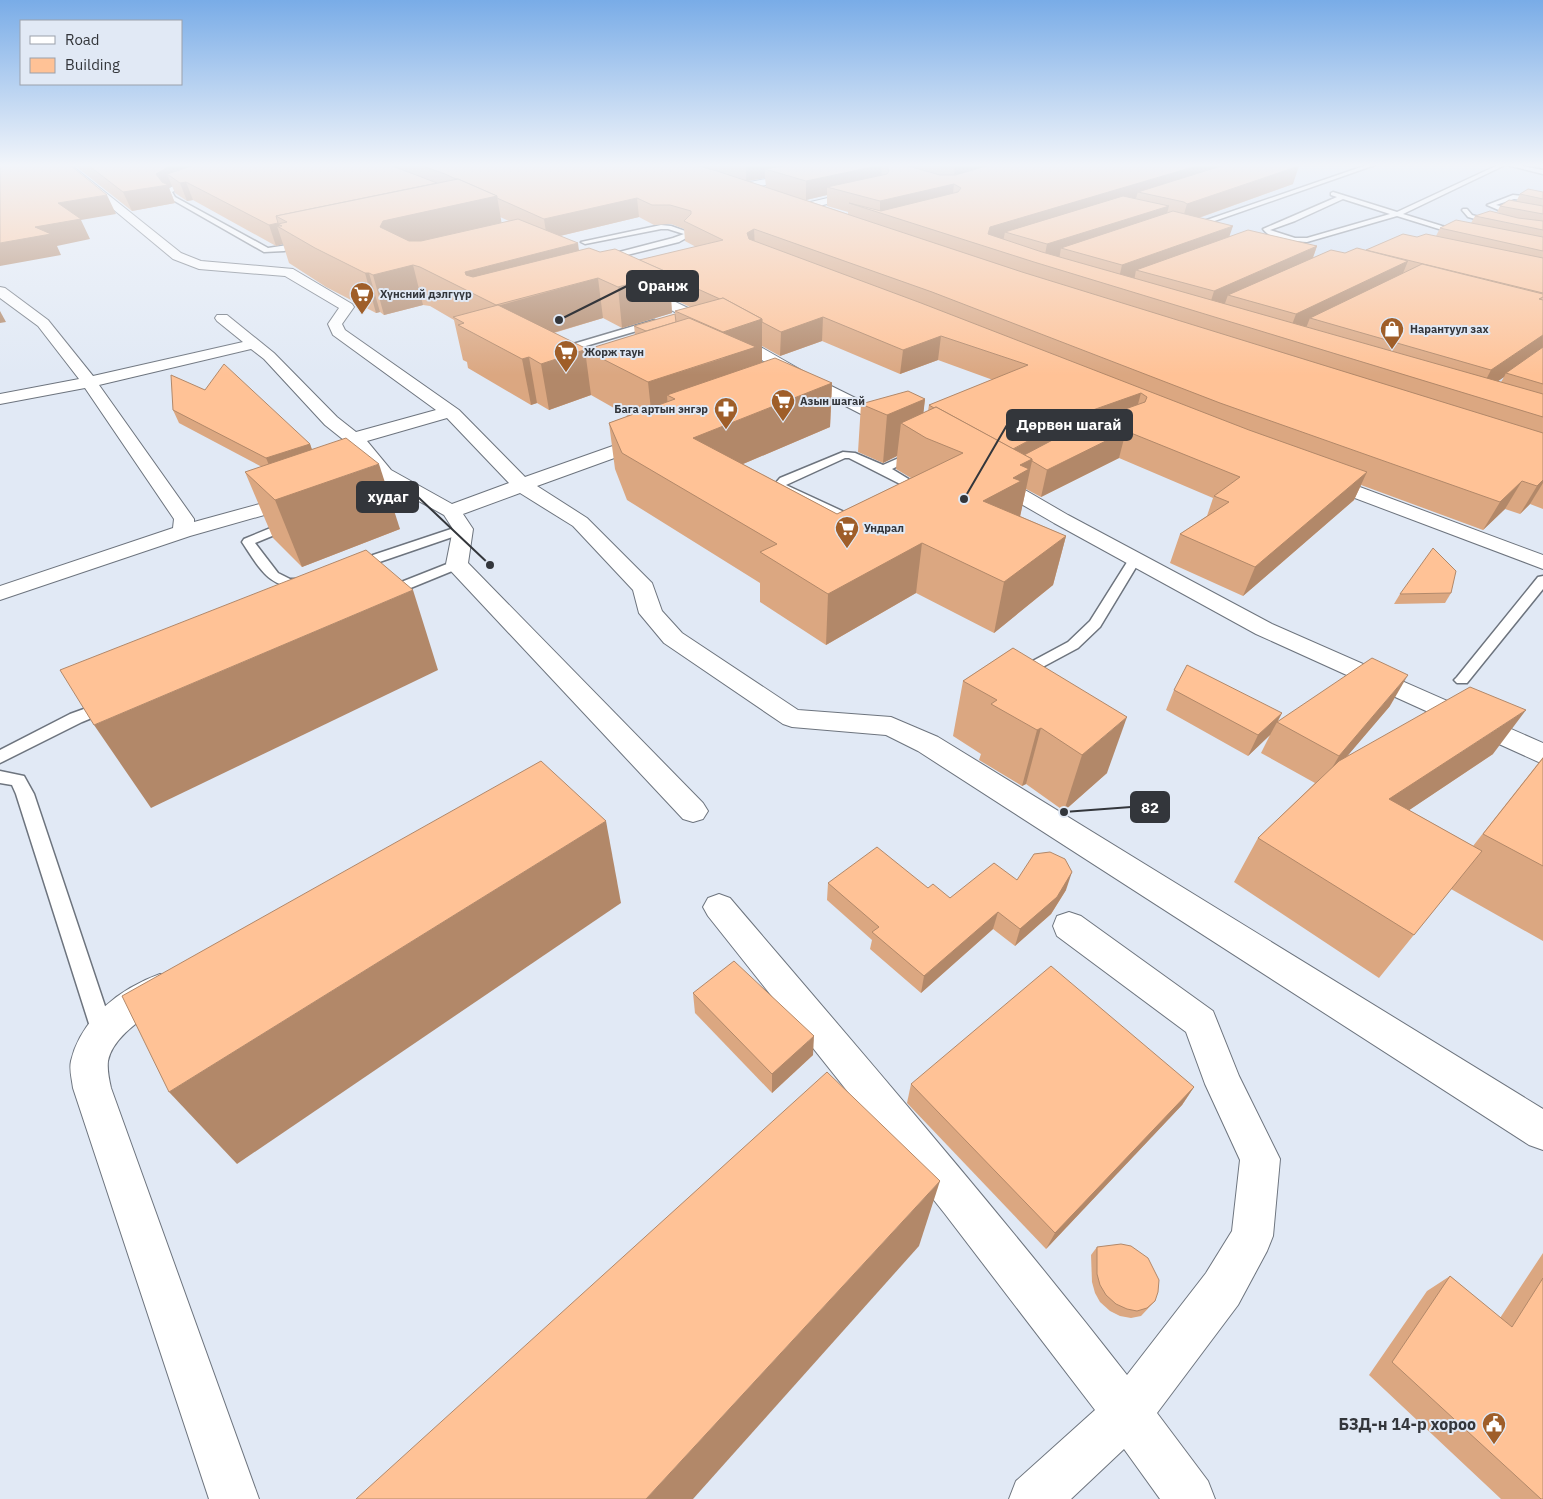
<svg xmlns="http://www.w3.org/2000/svg" width="1543" height="1499" font-family="'IBM Plex Sans',sans-serif">
<style>
.built{fill:#d2dff1}
.lines{fill:none;stroke-linecap:round;stroke-linejoin:round}
.service-casing{stroke:#6d747e;stroke-width:3}
.minor-casing{stroke:#6d747e;stroke-width:2}
.service{fill:#fff;fill-rule:evenodd}
.minor{fill:#fff;fill-rule:evenodd}
.wall{fill:#dba781;fill-rule:evenodd}
.shaded-wall{fill:#b28869}
.building{fill:#ffc296;stroke:#b28869}
.labels{text-anchor:middle;dominant-baseline:central;stroke-width:4;stroke-linejoin:round;paint-order:stroke}
.far-poi-label{font-size:11px;font-weight:bold;fill:#33363b;stroke:#e1e9f5;text-anchor:start}
.near-poi-label{font-size:16px;font-weight:bold;fill:#33363b;stroke:#e1e9f5;text-anchor:end}
.leader{fill:none;stroke:#33363b;stroke-width:2}
.callout-dot{fill:#33363b;stroke:#e1e9f5;stroke-width:2}
.callout{fill:#33363b;stroke:#33363b;stroke-width:2}
.callout-label{font-size:15px;text-anchor:middle;font-weight:bold;fill:#fff}
</style>
<rect width="100%" height="100%" fill="#e1e9f5"/>
<!-- built -->
<polygon class="built" points="1296,165 1543,165 1543,448 1041,221 1204,195"/>
<g class="lines">
<!-- service casing -->
<g class="service-casing">
<g id="service">
<polygon points="1367,165 1375,165 1203,225 1207,228 1207,230 1196,228 1198,223"/>
<path d="M 1498,165 L 1505,165 L 1403,214 L 1442,226 L 1464,231 L 1464,233 L 1439,229 L 1397,216 L 1307,242 C 1295,242 1270,240 1263,229 L 1337,197 L 1331,195 L 1331,193 L 1333,192 L 1397,212 ZM 1343,199 L 1390,214 L 1307,238 L 1295,238 L 1270,230 L 1295,221 Z"/>
<polygon points="1507,165 1518,165 1543,170 1543,174"/>
<polygon points="192,180 197,181 172,192 175,197 268,248 307,242 311,244 284,251 264,252 171,199 165,192 171,187"/>
<polygon points="1513,195 1543,198 1543,202 1514,199 1496,205 1543,215 1543,219 1501,211 1487,205"/>
<polygon points="1463,209 1467,209 1472,215 1497,222 1494,224 1468,217 1462,210"/>
<polygon points="661,225 671,226 691,233 688,237 679,242 603,261 599,259 600,257 673,238 684,234 668,229 661,229 585,244 581,242"/>
<polygon points="654,320 657,321 657,325 579,348 590,354 590,358 584,358 569,349 573,344"/>
<polygon points="917,450 921,451 922,453 921,455 892,469 920,486 918,493 911,497 903,497 901,495 908,488 849,458 845,458 786,485 855,517 863,517 865,520 863,523 850,524 773,486 780,478 843,452 855,453 883,465"/>
<path d="M 290,520 L 294,521 L 296,524 L 294,527 L 255,543 L 278,573 L 290,579 L 310,579 L 312,582 L 310,585 C 272,594 260,569 242,542 L 244,539 Z"/>
<polygon points="463,525 469,529 467,532 362,568 357,569 351,565 352,562"/>
<polygon points="1135,555 1141,559 1100,627 1078,648 1024,677 1014,677 1012,674 1014,671 1068,642 1090,621 1129,559"/>
<polygon points="457,560 462,561 463,564 462,567 391,596 381,596 379,593 381,590"/>
<polygon points="1543,576 1543,589 1467,683 1457,683 1454,680 1457,677 1538,577"/>
<polygon points="106,701 111,702 114,706 111,710 82,722 0,763 0,750 70,714"/>
<polygon points="0,771 24,776 34,794 114,1033 111,1040 103,1043 95,1040 92,1033 16,794 12,785 0,783"/>
</g>
</g>
<!-- minor casing -->
<g class="minor-casing">
<g id="minor">
<path d="M 60,165 L 71,165 L 181,253 L 201,261 L 293,269 L 352,304 L 354,307 L 342,324 L 345,330 L 459,410 L 525,477 L 641,436 L 647,435 L 653,436 L 656,440 L 653,444 L 537,486 L 587,518 L 652,583 L 662,611 L 682,633 L 798,710 L 891,717 L 938,737 L 1543,1109 L 1543,1150 L 1529,1145 L 918,751 L 886,735 L 792,727 L 783,724 L 664,643 L 639,613 L 633,590 L 573,526 L 520,493 L 463,514 L 473,529 L 468,563 L 703,803 L 708,811 L 703,819 L 693,822 L 683,819 L 449,569 L 446,564 L 453,529 L 444,515 L 377,478 L 355,449 L 325,425 L 264,359 L 251,349 L 99,385 L 194,519 L 194,522 L 296,494 L 303,496 L 306,500 L 303,504 L 190,536 L 0,600 L 0,586 L 173,528 L 174,519 L 85,388 L 0,404 L 0,394 L 79,379 L 38,326 L 0,298 L 0,287 L 5,288 L 48,320 L 93,376 L 243,342 L 217,321 L 215,318 L 217,315 L 227,315 L 274,353 L 337,417 L 356,432 L 436,410 L 333,335 L 328,324 L 339,308 L 285,276 L 199,269 L 173,259 ZM 447,418 L 509,483 L 452,504 L 391,470 L 367,441 Z"/>
<polygon points="802,172 806,173 806,177 745,189 740,186 745,183"/>
<polygon points="862,190 867,193 866,195 806,209 801,206 802,204"/>
<polygon points="638,284 715,321 815,378 900,420 903,424 900,428 894,429 888,428 803,384 705,327 633,291 631,288 633,285"/>
<polygon points="992,473 999,475 1068,515 1272,624 1543,743 1543,764 1256,634 1054,523 985,483 982,479 985,475"/>
<polygon points="1322,473 1543,555 1543,569 1315,483 1312,479 1315,475"/>
<path d="M 719,894 L 730,898 C 864,1055 1000,1212 1127,1375 L 1206,1273 L 1232,1231 L 1240,1160 L 1205,1084 L 1186,1032 L 1057,936 L 1053,926 L 1057,916 L 1069,912 L 1081,916 L 1213,1011 L 1239,1076 L 1280,1159 L 1273,1236 L 1267,1251 L 1238,1305 L 1157,1413 L 1208,1481 L 1215,1499 L 1160,1499 L 1124,1449 L 1071,1499 L 1009,1499 L 1016,1481 L 1095,1410 L 945,1214 L 708,916 L 703,907 L 708,898 Z"/>
<path d="M 160,974 L 172,978 L 177,989 C 171,1004 165,1004 152,1012 C 136,1023 112,1040 108,1061 C 107,1070 109,1079 111,1088 L 259,1499 L 209,1499 L 73,1088 C 72,1079 69,1070 71,1061 C 81,1018 121,988 160,974 Z"/>
</g>
</g>
<!-- service -->
<use href="#service" class="service"/>
<!-- minor -->
<use href="#minor" class="minor"/>
</g>
<!-- wall -->
<g class="wall">
<path d="M 74,165 L 1292,165 L 1293,184 L 1199,218 L 1230,236 L 1317,246 L 1313,258 L 1366,250 L 1417,237 L 1436,236 L 1440,228 L 1471,223 L 1475,216 L 1543,230 L 1543,509 L 1530,504 L 1520,514 L 1505,509 L 1483,530 L 1361,485 L 1354,500 L 1243,596 L 1170,563 L 1180,534 L 1207,516 L 1213,498 L 1119,458 L 1041,497 L 1026,489 L 1020,516 L 1066,536 L 1053,585 L 994,633 L 916,593 L 826,645 L 760,602 L 760,583 L 627,500 L 615,469 L 609,423 L 628,416 L 591,395 L 549,410 L 537,403 L 531,405 L 468,368 L 467,362 L 463,360 L 454,320 L 430,306 L 423,305 L 384,315 L 380,312 L 376,313 L 326,287 L 289,263 L 283,244 L 276,246 L 193,200 L 187,201 L 175,193 L 172,186 L 169,188 L 175,203 L 132,211 ZM 765,178 L 766,187 L 748,181 ZM 827,195 L 827,206 L 848,212 L 848,214 L 806,200 ZM 500,217 L 509,221 L 501,223 ZM 639,217 L 654,225 L 671,224 L 684,229 L 685,241 L 696,247 L 639,260 L 579,250 L 560,236 ZM 671,298 L 690,307 L 675,311 L 675,314 L 634,326 L 635,334 L 637,334 L 587,350 L 554,333 L 603,318 L 622,328 L 672,313 ZM 822,341 L 900,374 L 938,360 L 993,380 L 929,405 L 928,411 L 923,413 L 925,399 L 861,404 L 858,452 L 883,463 L 897,456 L 896,469 L 911,478 L 837,514 L 743,464 L 830,427 L 832,383 L 762,362 L 762,346 L 780,356 ZM 1504,377 L 1501,382 L 1498,381 Z"/>
<polygon points="1543,192 1543,230 1497,212 1500,206 1516,202 1520,194"/>
<polygon points="173,410 310,444 312,450 400,529 302,567 273,538 245,472 262,467 179,423"/>
<polygon points="1451,593 1445,603 1394,604 1400,594"/>
<polygon points="1013,648 1107,773 1064,811 1026,784 1022,786 979,760 981,754 953,736 963,681"/>
<polygon points="1174,690 1282,713 1278,721 1390,706 1346,757 1493,754 1409,810 1473,846 1543,757 1543,941 1451,889 1379,978 1234,882 1258,838 1315,783 1261,753 1270,735 1248,756 1166,710"/>
<polygon points="1017,880 1066,890 1051,914 1015,946 993,929 921,993 870,949 872,940 827,900 828,883 928,888 950,898"/>
<polygon points="693,993 813,1055 772,1093 695,1013"/>
<polygon points="911,1084 1194,1087 1182,1105 1046,1249 907,1103"/>
<polygon points="1097,1247 1155,1301 1141,1316 1131,1318 1120,1316 1110,1311 1100,1302 1095,1293 1092,1282 1091,1255"/>
<polygon points="1543,1253 1543,1499 1501,1499 1369,1375 1427,1291 1450,1276 1500,1318"/>
</g>
<!-- shaded-wall -->
<g class="shaded-wall">
<polygon points="110,165 263,165 167,174 172,186 169,188 175,203 132,211"/>
<polygon points="746,165 827,165 765,169 765,178 746,181"/>
<polygon points="880,165 887,166 882,165 881,183 827,187 827,195 806,200 806,181"/>
<polygon points="964,165 987,165 986,176 954,184 952,202 880,213 880,201 953,184 955,167"/>
<polygon points="1200,165 1233,165 1138,192 1135,201 1005,232 1003,242 988,234 990,227"/>
<polygon points="1299,166 1293,184 1181,224 1187,204"/>
<polygon points="186,182 193,200 187,201 180,183"/>
<polygon points="107,195 116,214 81,220 90,239 57,246 61,255 0,266 0,243 35,227 58,203"/>
<polygon points="497,196 503,231 393,257 291,235"/>
<polygon points="637,198 639,217 547,239 544,219"/>
<polygon points="1169,206 1164,225 1061,248 1059,260 1043,265 1047,244"/>
<polygon points="278,223 280,228 277,226 283,244 276,246 269,225"/>
<polygon points="1233,226 1226,246 1136,270 1134,281 1117,287 1122,265"/>
<polygon points="754,229 755,249 747,253 747,233"/>
<polygon points="578,243 583,281 469,291 465,272"/>
<polygon points="1317,246 1309,268 1228,295 1224,306 1207,314 1214,291"/>
<polygon points="1408,261 1399,283 1310,318 1306,328 1287,338 1296,314"/>
<polygon points="413,265 423,305 384,315 373,275"/>
<polygon points="365,273 369,273 380,312 376,313"/>
<polygon points="669,273 672,313 622,328 618,287"/>
<polygon points="598,278 603,318 505,347 497,306"/>
<polygon points="0,311 6,322 0,323"/>
<polygon points="823,317 822,341 780,356 781,332"/>
<polygon points="762,319 762,363 675,399 667,395 669,423 653,429 648,382 724,358 723,332"/>
<polygon points="1543,335 1543,350 1506,373 1504,377 1478,395 1491,370"/>
<polygon points="941,336 938,360 900,374 903,350"/>
<polygon points="587,349 585,350 591,395 549,410 541,364"/>
<polygon points="529,357 537,403 531,405 522,359"/>
<polygon points="832,383 830,427 696,484 693,438"/>
<polygon points="1141,393 1134,419 1032,461 1020,517 983,501 1012,450 1073,417"/>
<polygon points="925,399 921,435 901,423 897,456 883,463 887,415"/>
<polygon points="1126,431 1119,458 1041,497 1047,470"/>
<polygon points="310,444 315,458 272,472 266,458"/>
<polygon points="379,464 400,529 302,567 275,500"/>
<polygon points="1367,472 1354,500 1243,596 1255,567"/>
<polygon points="1543,480 1543,483 1530,504 1520,514 1537,486"/>
<polygon points="1522,481 1505,509 1483,530 1500,502"/>
<polygon points="1066,536 1053,585 994,633 1004,582"/>
<polygon points="922,543 916,593 826,645 828,594"/>
<polygon points="413,590 438,670 151,808 94,725"/>
<polygon points="1408,675 1390,706 1321,787 1339,756"/>
<polygon points="1526,710 1493,754 1360,843 1389,799"/>
<polygon points="1282,713 1270,735 1248,756 1258,735"/>
<polygon points="1127,717 1107,773 1064,811 1082,755"/>
<polygon points="1041,728 1026,784 1022,786 1037,730"/>
<polygon points="606,821 621,903 237,1164 169,1092"/>
<polygon points="1072,872 1066,890 1051,914 1015,946 1020,929"/>
<polygon points="998,912 993,929 921,993 924,976"/>
<polygon points="814,1036 813,1055 772,1093 772,1074"/>
<polygon points="1194,1087 1182,1105 1046,1249 1055,1233"/>
<polygon points="940,1181 919,1246 693,1499 646,1499"/>
</g>
<!-- building -->
<g class="building">
<polygon points="0,165 70,165 107,195 58,203 81,219 35,227 51,234 0,243"/>
<polygon points="88,165 171,165 156,174 162,182 168,185 123,192"/>
<polygon points="195,165 390,165 437,183 276,216 278,223 269,225 186,182 180,183 167,174"/>
<polygon points="420,165 696,165 717,171 1022,272 1543,433 1543,480 1537,486 1522,481 1500,502 1220,403 932,292 754,229 747,233 749,239 921,303 1249,430 1367,472 1255,567 1180,534 1229,502 1214,496 1240,477 1126,431 1047,470 1032,461 1032,459 1024,455 1083,424 1145,402 1147,397 1141,393 1073,417 1013,449 936,407 934,408 929,405 1028,365 941,336 903,350 823,317 781,332 762,322 762,319 723,298 720,299 669,276 669,273 639,260 723,240 684,221 691,214 691,211 670,205 652,205 637,198 544,219 497,198 497,196 458,179 456,179 445,174"/>
<polygon points="789,165 905,165 940,175 955,175 990,165 1200,165 990,227 988,234 1042,252 1543,394 1543,417 1034,262 849,203 881,211 958,192 961,188 954,184 880,201 827,187 887,174 889,171 887,166 882,165 806,181 765,169"/>
<polygon points="932,165 964,165 955,167 941,167"/>
<polygon points="1224,165 1292,165 1299,166 1187,204 1184,202 1138,192"/>
<polygon points="458,179 497,196 383,221 380,227 409,241 421,241 518,219 578,243 465,272 466,275 473,277 589,248 600,252 615,249 669,273 618,287 598,278 496,305 420,267 413,265 373,275 369,273 365,273 315,248 277,226 282,226 278,224 287,222 276,216"/>
<polygon points="1528,189 1543,192 1543,199 1520,194"/>
<polygon points="1123,196 1169,206 1047,244 1005,232"/>
<polygon points="1509,200 1543,206 1543,214 1500,206"/>
<polygon points="1173,211 1233,226 1122,265 1061,248"/>
<polygon points="1490,211 1518,218 1543,221 1543,230 1475,216"/>
<polygon points="1456,220 1543,237 1543,251 1440,228"/>
<polygon points="1248,230 1317,246 1214,291 1136,270"/>
<polygon points="1403,234 1417,237 1426,234 1543,258 1543,293 1366,250"/>
<polygon points="1357,248 1408,261 1296,314 1228,295 1331,250 1345,253"/>
<polygon points="1422,264 1543,294 1543,297 1539,299 1543,300 1543,335 1491,370 1310,318"/>
<polygon points="723,298 762,319 723,332 675,311"/>
<polygon points="498,305 587,349 541,364 529,357 522,359 458,325 464,323 453,317"/>
<polygon points="675,314 676,322 646,331 634,326"/>
<polygon points="689,318 756,347 648,382 585,350"/>
<polygon points="1543,347 1543,384 1506,373"/>
<polygon points="775,358 832,383 693,438 837,514 963,453 926,438 901,423 936,407 1032,459 1020,465 1029,469 1013,478 1021,481 983,501 1066,536 1004,582 922,543 828,594 760,552 777,544 622,453 609,423 675,399 667,395"/>
<polygon points="224,364 310,444 266,458 173,410 171,375 205,390"/>
<polygon points="908,391 925,399 887,415 861,404"/>
<polygon points="346,438 379,464 275,500 245,472"/>
<polygon points="1433,548 1456,571 1451,593 1400,594"/>
<polygon points="366,550 413,590 94,725 60,670"/>
<polygon points="1013,648 1127,717 1082,755 1041,728 1037,730 991,704 997,700 963,681"/>
<polygon points="1372,658 1408,675 1339,756 1277,722"/>
<polygon points="1187,665 1282,713 1258,735 1174,690"/>
<polygon points="1470,687 1526,710 1389,799 1482,851 1414,935 1258,838 1339,761"/>
<polygon points="1543,758 1543,866 1483,834"/>
<polygon points="541,761 606,821 169,1092 122,996"/>
<polygon points="877,847 928,888 933,884 950,898 994,863 1017,880 1034,854 1050,852 1065,859 1072,872 1057,897 1020,929 998,912 924,976 872,932 879,927 828,883"/>
<polygon points="734,961 814,1036 772,1074 693,993"/>
<polygon points="1051,966 1194,1087 1055,1233 911,1084"/>
<polygon points="827,1072 940,1181 646,1499 356,1499"/>
<polygon points="1121,1244 1131,1246 1148,1258 1159,1280 1158,1292 1155,1301 1147,1308 1137,1311 1127,1309 1116,1304 1106,1295 1100,1285 1097,1274 1097,1247"/>
<polygon points="1450,1276 1512,1327 1543,1278 1543,1499 1541,1499 1392,1362"/>
</g>
<!-- sky -->
<linearGradient id="sky" x2="0" y2="1"><stop stop-color="#79ace7"/><stop offset="0.44" stop-color="#f2f5fa"/><stop offset="1" stop-color="#f2f5fa" stop-opacity="0"/></linearGradient>
<rect width="1543" height="375" fill="url(#sky)"/>
<!-- icons -->
<defs>
<g id="supermarket-pin" transform="scale(1.25)"><path d="M0 17L-7.5 6A9.5 9.5 0 1 1 7.5 6Z" fill="#9f5e29" stroke="#e1e9f5"/><path d="M-6-5.5h2.5l.6 2H6L4.5 2H-2.5L-4.4-4H-6ZM-1.5 3.2a1.3 1.3 0 1 0 .1 0ZM3 3.2a1.3 1.3 0 1 0 .1 0Z" fill="#fff"/></g>
<g id="shop-pin" transform="scale(1.25)"><path d="M0 17L-7.5 6A9.5 9.5 0 1 1 7.5 6Z" fill="#9f5e29" stroke="#e1e9f5"/><path d="M-5-2.5h2.3a2.7 3.5 0 0 1 5.4 0H5L5.5 6h-11ZM-1.5-2.5h3a1.5 2.3 0 0 0-3 0Z" fill="#fff"/></g>
<g id="pharmacy-pin" transform="scale(1.25)"><path d="M0 17L-7.5 6A9.5 9.5 0 1 1 7.5 6Z" fill="#9f5e29" stroke="#e1e9f5"/><path d="M-2-6h4v4h4v4h-4v4h-4v-4h-4v-4h4Z" fill="#fff"/></g>
<g id="civic-pin" transform="scale(1.25)"><path d="M0 17L-7.5 6A9.5 9.5 0 1 1 7.5 6Z" fill="#9f5e29" stroke="#e1e9f5"/><path d="M-.6-6.5H3V-4.5H.6V-3L4-1V1h2V6H-6V1h2V-1L-.6-3ZM-1.2 2.5V6h2.4V2.5Z" fill="#fff"/></g>
</defs>
<g fill-rule="evenodd">
<use href="#supermarket-pin" x="362" y="294"/>
<use href="#shop-pin" x="1392" y="329"/>
<use href="#supermarket-pin" x="566" y="352"/>
<use href="#supermarket-pin" x="783" y="401"/>
<use href="#pharmacy-pin" x="726" y="409"/>
<use href="#supermarket-pin" x="847" y="528"/>
<use href="#civic-pin" x="1494" y="1424"/>
</g>
<g class="labels">
<!-- far-poi labels -->
<g class="far-poi-label">
<text x="380" y="294">Хүнсний дэлгүүр</text>
<text x="1410" y="329">Нарантуул зах</text>
<text x="584" y="352">Жорж таун</text>
<text x="800" y="401">Азын шагай</text>
<text x="708" y="409" text-anchor="end">Бага артын энгэр</text>
<text x="864" y="528">Ундрал</text>
</g>
<!-- near-poi labels -->
<g class="near-poi-label">
<text x="1476" y="1424">БЗД-н 14-р хороо</text>
</g>
</g>
<!-- callouts -->
<path class="leader" d="M559 320L627 286M964 499L1007 425M490 565L418 497M1064 812L1131 807"/>
<g class="callout-dot">
<circle cx="559" cy="320" r="5"/>
<circle cx="964" cy="499" r="5"/>
<circle cx="490" cy="565" r="5"/>
<circle cx="1064" cy="812" r="5"/>
</g>
<g class="callout">
<rect x="627" y="271" width="71" height="30" rx="5"/>
<rect x="1007" y="410" width="125" height="30" rx="5"/>
<rect x="357" y="482" width="61" height="30" rx="5"/>
<rect x="1131" y="792" width="38" height="30" rx="5"/>
</g>
<g class="callout-label">
<text x="663" y="291">Оранж</text>
<text x="1069" y="430">Дөрвөн шагай</text>
<text x="388" y="502">худаг</text>
<text x="1150" y="813">82</text>
</g>
<!-- legend -->
<rect x="20" y="20" width="162" height="65" fill="#e1e9f5" stroke="#9ba1ab"/>
<rect x="30" y="36" width="25" height="8" fill="#ffffff" stroke="#9ba1ab"/>
<text x="65" y="45" font-size="15" fill="#33363b">Road</text>
<rect x="30" y="58" width="25" height="15" fill="#ffc296" stroke="#9ba1ab"/>
<text x="65" y="70" font-size="15" fill="#33363b">Building</text>
</svg>
